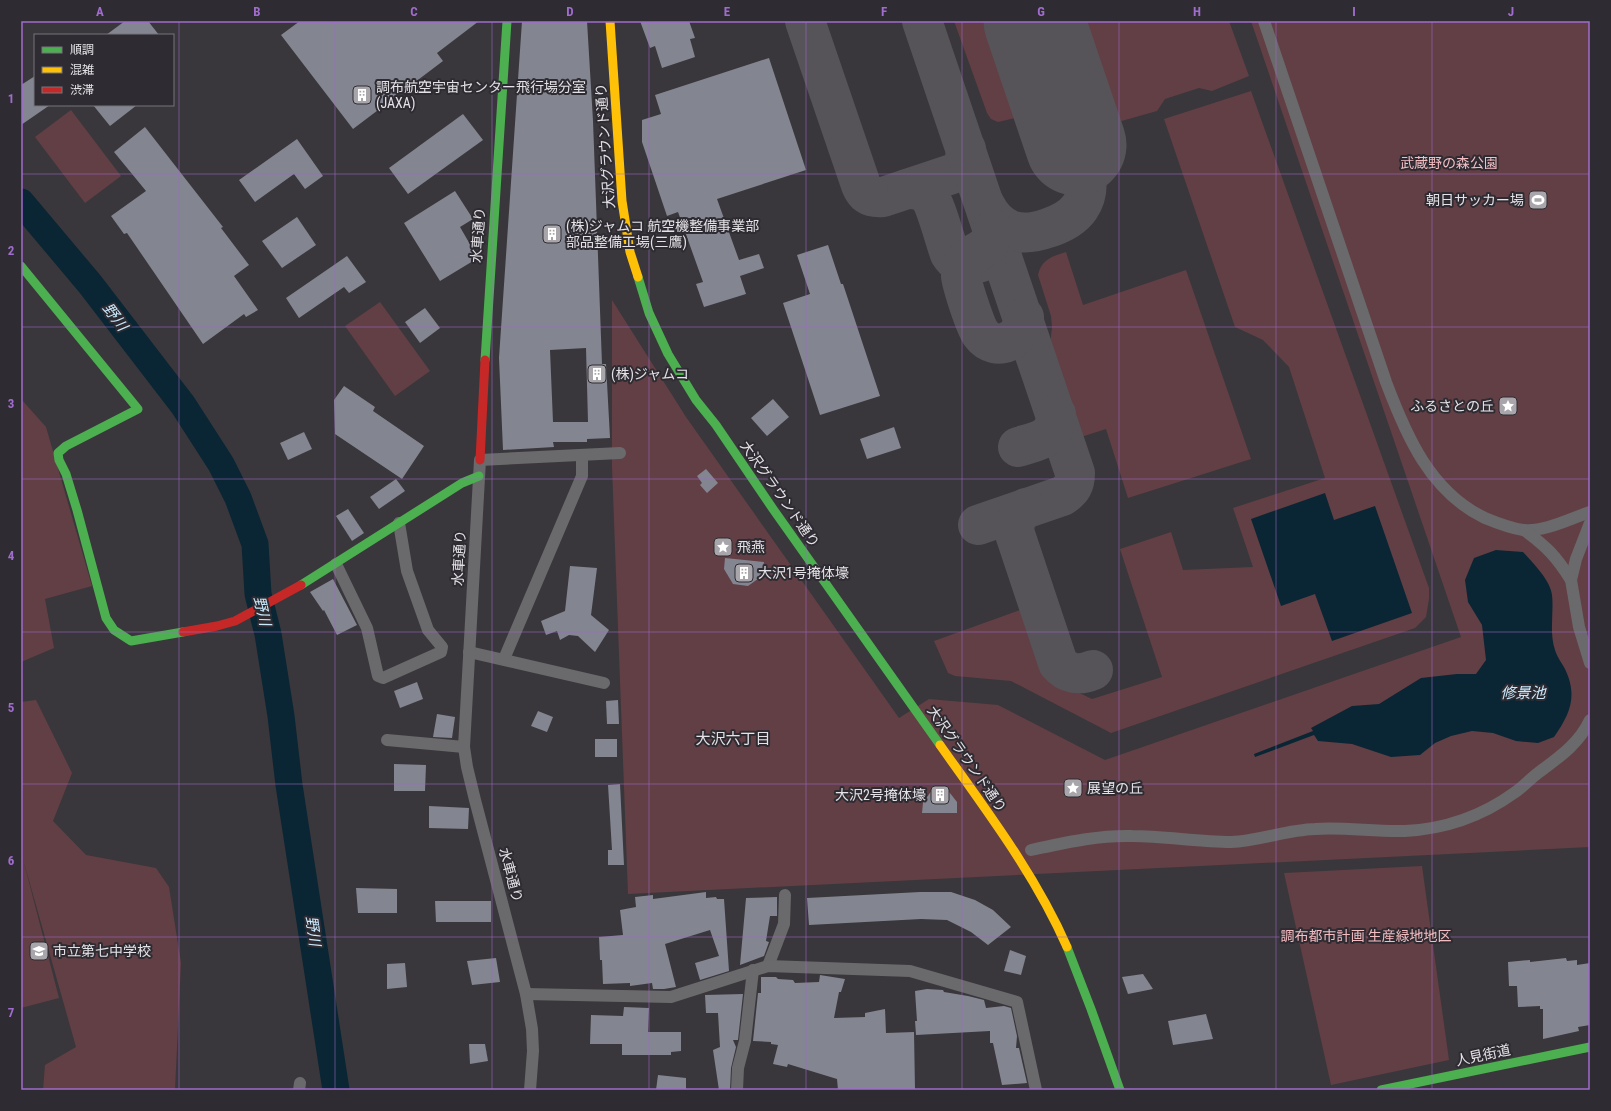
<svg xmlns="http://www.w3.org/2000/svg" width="1611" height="1111" font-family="'Roboto Condensed','Noto Sans JP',sans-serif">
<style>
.green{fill:#623f44}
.water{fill:#0a2634}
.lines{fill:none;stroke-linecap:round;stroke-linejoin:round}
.river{stroke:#0a2634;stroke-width:27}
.taxiway{stroke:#565458;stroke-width:40}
.runway{stroke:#565458;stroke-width:101}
.building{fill:#838591;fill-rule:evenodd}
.street{stroke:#6a696b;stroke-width:12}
.fast{stroke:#4caf50;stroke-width:9}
.slow{stroke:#ffc107;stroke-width:9}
.jam{stroke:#c62828;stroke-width:9}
.grid{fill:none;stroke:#a06ccd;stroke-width:1;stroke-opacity:0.55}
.labels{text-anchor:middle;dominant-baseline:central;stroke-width:4;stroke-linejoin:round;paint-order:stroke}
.poi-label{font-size:14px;fill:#e4e2e6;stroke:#2e2c32;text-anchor:start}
.street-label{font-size:14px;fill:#e4e2e6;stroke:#2e2c32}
.park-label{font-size:14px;fill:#f4bdc2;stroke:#2e2c32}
.water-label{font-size:15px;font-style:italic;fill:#caeafd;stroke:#2e2c32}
.neighbourhood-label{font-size:15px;fill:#e4e2e6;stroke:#2e2c32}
.neatline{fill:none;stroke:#a06ccd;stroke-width:1.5}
.grid-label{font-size:13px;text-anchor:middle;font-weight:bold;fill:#a06ccd}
</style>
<rect width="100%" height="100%" fill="#39373b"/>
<!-- green -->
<g class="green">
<polygon points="954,21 991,21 1020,107 1019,114 1015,118 998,122 991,119 987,113"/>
<polygon points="1083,21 1229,21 1249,76 1212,91 1199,88 1165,99 1157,111 1118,122"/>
<polygon points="1251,21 1590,21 1590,847 628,894 612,467 612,300 686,417 899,718 929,699 998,705 1105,760 1461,637"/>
<polygon points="1251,91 1429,588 1429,599 1426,617 1415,628 1111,733 1011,681 955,676 948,673 934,641 1023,609 1044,676 1092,699 1162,677 1120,549 1171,532 1183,570 1253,567 1233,508 1325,478 1289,367 1263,340 1235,327 1164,119"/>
<polygon points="71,110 121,176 85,203 35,137"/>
<path d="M 1066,252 L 1083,305 L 1186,270 L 1251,459 L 1128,498 L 1106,429 L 1078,438 L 1050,345 L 1052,327 L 1051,316 L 1038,275 C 1041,260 1052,256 1066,252 Z"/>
<polygon points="380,302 430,371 395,396 345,326"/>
<polygon points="21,399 46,427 92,586 45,599 54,648 21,662"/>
<polygon points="36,700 72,773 53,821 86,855 156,868 169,887 181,963 175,1090 43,1090 45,1065 76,1047 23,859 59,998 21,1008 21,702"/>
<polygon points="1422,866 1449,1060 1331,1085 1284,873"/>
</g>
<!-- water -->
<g class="water">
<polygon points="1325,493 1334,520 1375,506 1412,613 1332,641 1315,594 1281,606 1251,519"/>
<path d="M 1496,550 L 1523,552 C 1532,562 1551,581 1552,595 C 1554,613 1549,632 1555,650 C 1557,657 1562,663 1565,669 C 1578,696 1570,714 1554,737 L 1538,743 L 1516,741 L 1493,733 L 1472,731 L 1451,736 L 1435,743 L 1420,755 L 1391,757 L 1352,744 L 1318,741 L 1314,735 L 1255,757 L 1254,754 L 1313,731 L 1311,728 L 1352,706 L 1379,704 L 1421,678 L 1457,674 L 1476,674 L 1486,660 L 1482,625 L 1468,602 L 1465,580 L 1474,558 Z"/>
</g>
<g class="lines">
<!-- river -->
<polyline class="river" points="21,202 90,284 183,405 221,464 238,498 255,544 258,594 268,634 281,716 289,785 336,1090"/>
<!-- taxiway -->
<g class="taxiway">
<path d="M 805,21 L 861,185 C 865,195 872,198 883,197 L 955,173 C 963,167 966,160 966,149"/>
<path d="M 922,21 L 1075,473 C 1075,484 1072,490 1062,496 L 978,525"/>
<path d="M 907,189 C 914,189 922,190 928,195 C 936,204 945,241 950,254 C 959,268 972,266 986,260"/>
<path d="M 985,205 C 999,232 1020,238 1048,228 C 1076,219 1092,202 1085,170"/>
<path d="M 993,229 C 991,259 960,247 961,276 C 962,285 975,326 981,334 C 996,354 1023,340 1024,317"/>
<path d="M 1018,447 C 1037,441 1057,439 1056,414"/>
<path d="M 1026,508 C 1017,515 1013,522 1015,534 L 1058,663 C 1067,674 1079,676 1093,670"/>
</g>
<!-- runway -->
<polyline class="runway" points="1034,21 1076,145"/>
</g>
<!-- building -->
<g class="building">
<polygon points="125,21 148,21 159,35 106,35"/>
<polygon points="300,21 479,21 437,53 443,61 353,129 281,35"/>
<path d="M 522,21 L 587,21 L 593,121 L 602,364 L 606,364 L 610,438 L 587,439 L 587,442 L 553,442 L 554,447 L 503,450 L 499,358 ZM 586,348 L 588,422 L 553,422 L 550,350 Z"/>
<polygon points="640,21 689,21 695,38 690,39 695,57 662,68 655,46 650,48"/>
<polygon points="769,58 806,170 717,199 739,260 759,254 764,268 740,276 746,294 704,307 696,284 703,282 678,212 667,216 642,142 642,120 661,114 655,95"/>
<polygon points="35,76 35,105 50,105 21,125 21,85"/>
<polygon points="93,105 137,105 110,126"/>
<polygon points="463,114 483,140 408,194 389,168"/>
<polygon points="145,127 223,227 221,228 249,265 234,276 258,310 246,317 244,314 203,344 127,233 124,234 111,216 146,191 114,152"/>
<polygon points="297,139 323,176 305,189 294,174 255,202 239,180"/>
<polygon points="455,191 473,219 460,227 478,258 440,281 404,223"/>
<polygon points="297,217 316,245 282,268 262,241"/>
<polygon points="828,245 841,284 843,284 880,396 820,415 783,303 810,294 797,255"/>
<polygon points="347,256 366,282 349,293 344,287 299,318 286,298"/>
<polygon points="425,308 440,328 420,343 405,322"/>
<polygon points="344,386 375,407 373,411 424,446 402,479 335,434 334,400"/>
<polygon points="773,399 789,417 767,436 751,418"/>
<polygon points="894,427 901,448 867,459 860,439"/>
<polygon points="304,432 312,449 288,460 280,443"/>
<polygon points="706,469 718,483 707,493 700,485 702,483 697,476"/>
<polygon points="396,479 405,491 379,509 370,497"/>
<polygon points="348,509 364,533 352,541 336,516"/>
<polygon points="725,558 764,562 762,576 748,586 733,584 724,569"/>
<polygon points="570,566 597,568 591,615 609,630 595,652 578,636 569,635 560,640 557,631 546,635 541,621 565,611"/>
<polygon points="333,579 357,625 337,635 324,610 323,611 310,592"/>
<polygon points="417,682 423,699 400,708 394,691"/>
<polygon points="618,700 619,724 607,724 606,701"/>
<polygon points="538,711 553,717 547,732 531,726"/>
<polygon points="437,714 455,717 452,738 433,737"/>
<rect x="595" y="739" width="22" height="18"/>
<polygon points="394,764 426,765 425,791 394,791"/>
<polygon points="620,784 624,865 608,865 608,850 612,850 608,785"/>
<polygon points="934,787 946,788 957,802 957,813 922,813 923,803"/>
<polygon points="429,806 469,808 468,829 429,828"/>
<polygon points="356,888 397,889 397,913 358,913"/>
<polygon points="706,892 706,898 716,897 717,899 724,899 729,971 700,980 695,963 719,956 710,930 665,944 676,987 664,989 653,989 652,983 630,986 630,983 603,984 602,960 600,960 599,937 623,935 620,910 636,907 635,897 653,895 653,899"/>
<polygon points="920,892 951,892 975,900 993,910 1011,927 988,945 971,932 947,920 921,919 809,925 807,898"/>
<polygon points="777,897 777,916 770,916 766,941 769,942 764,956 740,965 746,898"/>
<polygon points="435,901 491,901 491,922 436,922"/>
<polygon points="1010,950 1026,956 1021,975 1004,971"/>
<polygon points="496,958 500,982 472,985 467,961"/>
<polygon points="1566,958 1567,961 1577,960 1577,965 1590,963 1590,1025 1578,1027 1579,1031 1543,1039 1543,1009 1540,1009 1540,1006 1518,1007 1517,986 1509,986 1508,962 1530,960 1530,962"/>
<polygon points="405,963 407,987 387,989 387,964"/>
<polygon points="1143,974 1153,989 1128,994 1122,977"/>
<polygon points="820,975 845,979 841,992 839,992 834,1018 865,1017 865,1013 885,1009 886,1033 914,1032 915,1090 838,1090 837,1079 788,1064 787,1067 773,1064 778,1045 771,1044 771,1042 753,1041 758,993 761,993 761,977 776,977 778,979 793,980 795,983 819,982"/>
<polygon points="927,989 943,990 944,992 968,996 984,1000 986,1008 1004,1006 1011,1008 1017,1036 1016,1048 1019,1048 1027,1083 1002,1085 993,1043 990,1043 990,1031 916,1035 915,1021 917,1021 915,991"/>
<polygon points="743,994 738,1040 733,1040 736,1047 731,1068 730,1090 719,1090 713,1050 720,1047 718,1013 706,1013 705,995"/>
<polygon points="624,1007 649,1008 648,1032 681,1032 681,1051 671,1052 671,1055 622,1055 622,1044 590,1044 591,1015 623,1016"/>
<polygon points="1206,1014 1213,1039 1173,1045 1168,1021"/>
<polygon points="469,1044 485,1044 488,1061 470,1064"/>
<polygon points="658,1075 686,1078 686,1090 656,1090"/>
</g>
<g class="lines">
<!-- street -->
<g class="street">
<path d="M 1264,21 L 1386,382 C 1406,435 1430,492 1485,518 C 1497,523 1510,528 1523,530 C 1545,532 1569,519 1590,512"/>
<polyline points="1590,523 1576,559 1571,580 1579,627 1590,663"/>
<path d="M 1524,530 C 1546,546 1556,556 1571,580"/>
<polyline points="336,564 367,628 378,676 383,678 441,652 442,647 428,630 407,571 399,523"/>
<polyline points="469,652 604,683"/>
<polyline points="504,659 582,476 582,455"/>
<polyline points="387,740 464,747"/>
<path d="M 1031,850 C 1064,843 1097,835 1132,836 C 1165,836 1198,842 1231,842 C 1259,841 1286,830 1315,829 C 1345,827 1375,832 1405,831 C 1445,829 1482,816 1514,793 C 1523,787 1530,779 1538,773 C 1558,758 1579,744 1590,720"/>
<polyline points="768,966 784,924 785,895"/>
<polyline points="526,994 671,997 768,966 910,971 1017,1002 1036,1090"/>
<polyline points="299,1090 300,1083"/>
<polyline points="530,1090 533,1051 532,1029 526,994 475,800 467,767 464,747 480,460 620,453"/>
<polyline points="737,1090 738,1068 745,1041 753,970"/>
</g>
<!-- fast -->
<g class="fast">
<polyline points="21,266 138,409 66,446 58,453 59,460 66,474 77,510 106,618 114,630 131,641 183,632"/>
<polyline points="638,277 649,313 668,354 696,400 716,425 773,509 940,745"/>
<polyline points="485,360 507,21"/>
<polyline points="301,585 462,483 479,476"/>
<polyline points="1067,947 1091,1009 1120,1090"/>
<polyline points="1381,1090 1590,1047"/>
</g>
<!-- slow -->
<g class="slow">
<polyline points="610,21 622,201 630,252 638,277"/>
<path d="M 940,745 C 986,810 1035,874 1067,947"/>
</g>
<!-- jam -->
<g class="jam">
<polyline points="480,460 485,360"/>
<polyline points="183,632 217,626 235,621 301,585"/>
</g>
</g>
<!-- grid -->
<path class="grid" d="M 179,21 L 179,1090M 335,21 L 335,1090M 492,21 L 492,1090M 649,21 L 649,1090M 806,21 L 806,1090M 962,21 L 962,1090M 1119,21 L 1119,1090M 1276,21 L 1276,1090M 1432,21 L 1432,1090M 21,174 L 1590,174M 21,327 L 1590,327M 21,479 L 1590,479M 21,632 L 1590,632M 21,784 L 1590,784M 21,937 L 1590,937"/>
<!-- icons -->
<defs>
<g id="building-square" transform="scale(1)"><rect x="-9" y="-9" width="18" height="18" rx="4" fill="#a8a6aa" stroke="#2e2c32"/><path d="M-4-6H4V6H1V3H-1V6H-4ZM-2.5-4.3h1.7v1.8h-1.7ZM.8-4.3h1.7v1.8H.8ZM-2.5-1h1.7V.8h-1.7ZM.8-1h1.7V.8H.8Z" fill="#fff"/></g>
<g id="stadium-square" transform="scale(1)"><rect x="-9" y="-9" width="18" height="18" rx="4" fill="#a8a6aa" stroke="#2e2c32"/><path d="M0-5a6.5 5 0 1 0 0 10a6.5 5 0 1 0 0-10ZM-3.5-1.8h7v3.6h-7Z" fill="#fff"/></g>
<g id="sight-square" transform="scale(1)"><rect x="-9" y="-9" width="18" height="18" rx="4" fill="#a8a6aa" stroke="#2e2c32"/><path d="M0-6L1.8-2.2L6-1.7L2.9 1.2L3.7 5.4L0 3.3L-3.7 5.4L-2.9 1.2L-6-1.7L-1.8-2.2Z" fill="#fff"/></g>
<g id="school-square" transform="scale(1)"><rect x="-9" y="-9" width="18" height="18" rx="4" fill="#a8a6aa" stroke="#2e2c32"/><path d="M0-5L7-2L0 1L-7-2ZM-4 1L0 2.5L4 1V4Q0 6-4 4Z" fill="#fff"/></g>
</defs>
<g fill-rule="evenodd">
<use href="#building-square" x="362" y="95"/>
<use href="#stadium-square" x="1538" y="200"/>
<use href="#building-square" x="552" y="234"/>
<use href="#building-square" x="597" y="374"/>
<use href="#sight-square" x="1508" y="406"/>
<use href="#sight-square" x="723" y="547"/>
<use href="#building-square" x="744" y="573"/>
<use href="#sight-square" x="1073" y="788"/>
<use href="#building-square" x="940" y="795"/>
<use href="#school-square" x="39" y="951"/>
</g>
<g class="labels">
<!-- poi labels -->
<g class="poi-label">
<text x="376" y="87">調布航空宇宙センター飛行場分室<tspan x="376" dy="16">(JAXA)</tspan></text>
<text x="1524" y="200" text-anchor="end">朝日サッカー場</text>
<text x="566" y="226">(株)ジャムコ 航空機整備事業部<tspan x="566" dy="16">部品整備工場(三鷹)</tspan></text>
<text x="611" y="374">(株)ジャムコ</text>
<text x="1494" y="406" text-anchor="end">ふるさとの丘</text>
<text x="737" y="547">飛燕</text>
<text x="758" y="573">大沢1号掩体壕</text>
<text x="1087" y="788">展望の丘</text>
<text x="926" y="795" text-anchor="end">大沢2号掩体壕</text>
<text x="53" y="951">市立第七中学校</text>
</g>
<!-- street labels -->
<g class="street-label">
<text transform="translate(605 146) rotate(-94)">大沢グラウンド通り</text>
<text transform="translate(478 235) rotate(-86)">水車通り</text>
<text transform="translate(780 494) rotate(55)">大沢グラウンド通り</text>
<text transform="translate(459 558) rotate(-87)">水車通り</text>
<text transform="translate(967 759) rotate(55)">大沢グラウンド通り</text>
<text transform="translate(511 875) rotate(75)">水車通り</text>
<text transform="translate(1483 1055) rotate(-12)">人見街道</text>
</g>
<!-- park labels -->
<g class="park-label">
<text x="1449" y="163">武蔵野の森公園</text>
<text x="1366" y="936">調布都市計画 生産緑地地区</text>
</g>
<!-- water labels -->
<g class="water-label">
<text transform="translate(115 317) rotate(53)">野川</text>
<text transform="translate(262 611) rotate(77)">野川</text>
<text x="1523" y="693">修景池</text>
<text transform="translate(313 931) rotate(82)">野川</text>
</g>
<!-- neighbourhood labels -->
<g class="neighbourhood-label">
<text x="733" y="739">大沢六丁目</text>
</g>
</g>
<!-- border -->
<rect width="1611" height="1111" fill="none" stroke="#2e2c32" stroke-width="44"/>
<!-- legend -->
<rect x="34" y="34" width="140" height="72" fill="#2e2c32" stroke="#77757a"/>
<rect x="42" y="47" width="20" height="6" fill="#4caf50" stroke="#77757a"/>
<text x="70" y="54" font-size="12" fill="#e4e2e6">順調</text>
<rect x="42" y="67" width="20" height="6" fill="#ffc107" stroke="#77757a"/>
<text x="70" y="74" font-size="12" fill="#e4e2e6">混雑</text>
<rect x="42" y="87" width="20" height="6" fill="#c62828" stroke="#77757a"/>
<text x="70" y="94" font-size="12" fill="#e4e2e6">渋滞</text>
<rect x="22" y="22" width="1567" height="1067" class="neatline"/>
<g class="grid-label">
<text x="100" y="16">A</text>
<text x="257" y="16">B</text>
<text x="414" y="16">C</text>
<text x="570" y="16">D</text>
<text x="727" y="16">E</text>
<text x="884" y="16">F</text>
<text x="1041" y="16">G</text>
<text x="1197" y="16">H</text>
<text x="1354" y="16">I</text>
<text x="1511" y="16">J</text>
<text x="11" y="103">1</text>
<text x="11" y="255">2</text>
<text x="11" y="408">3</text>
<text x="11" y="560">4</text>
<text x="11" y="712">5</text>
<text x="11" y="865">6</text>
<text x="11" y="1017">7</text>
</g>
</svg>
